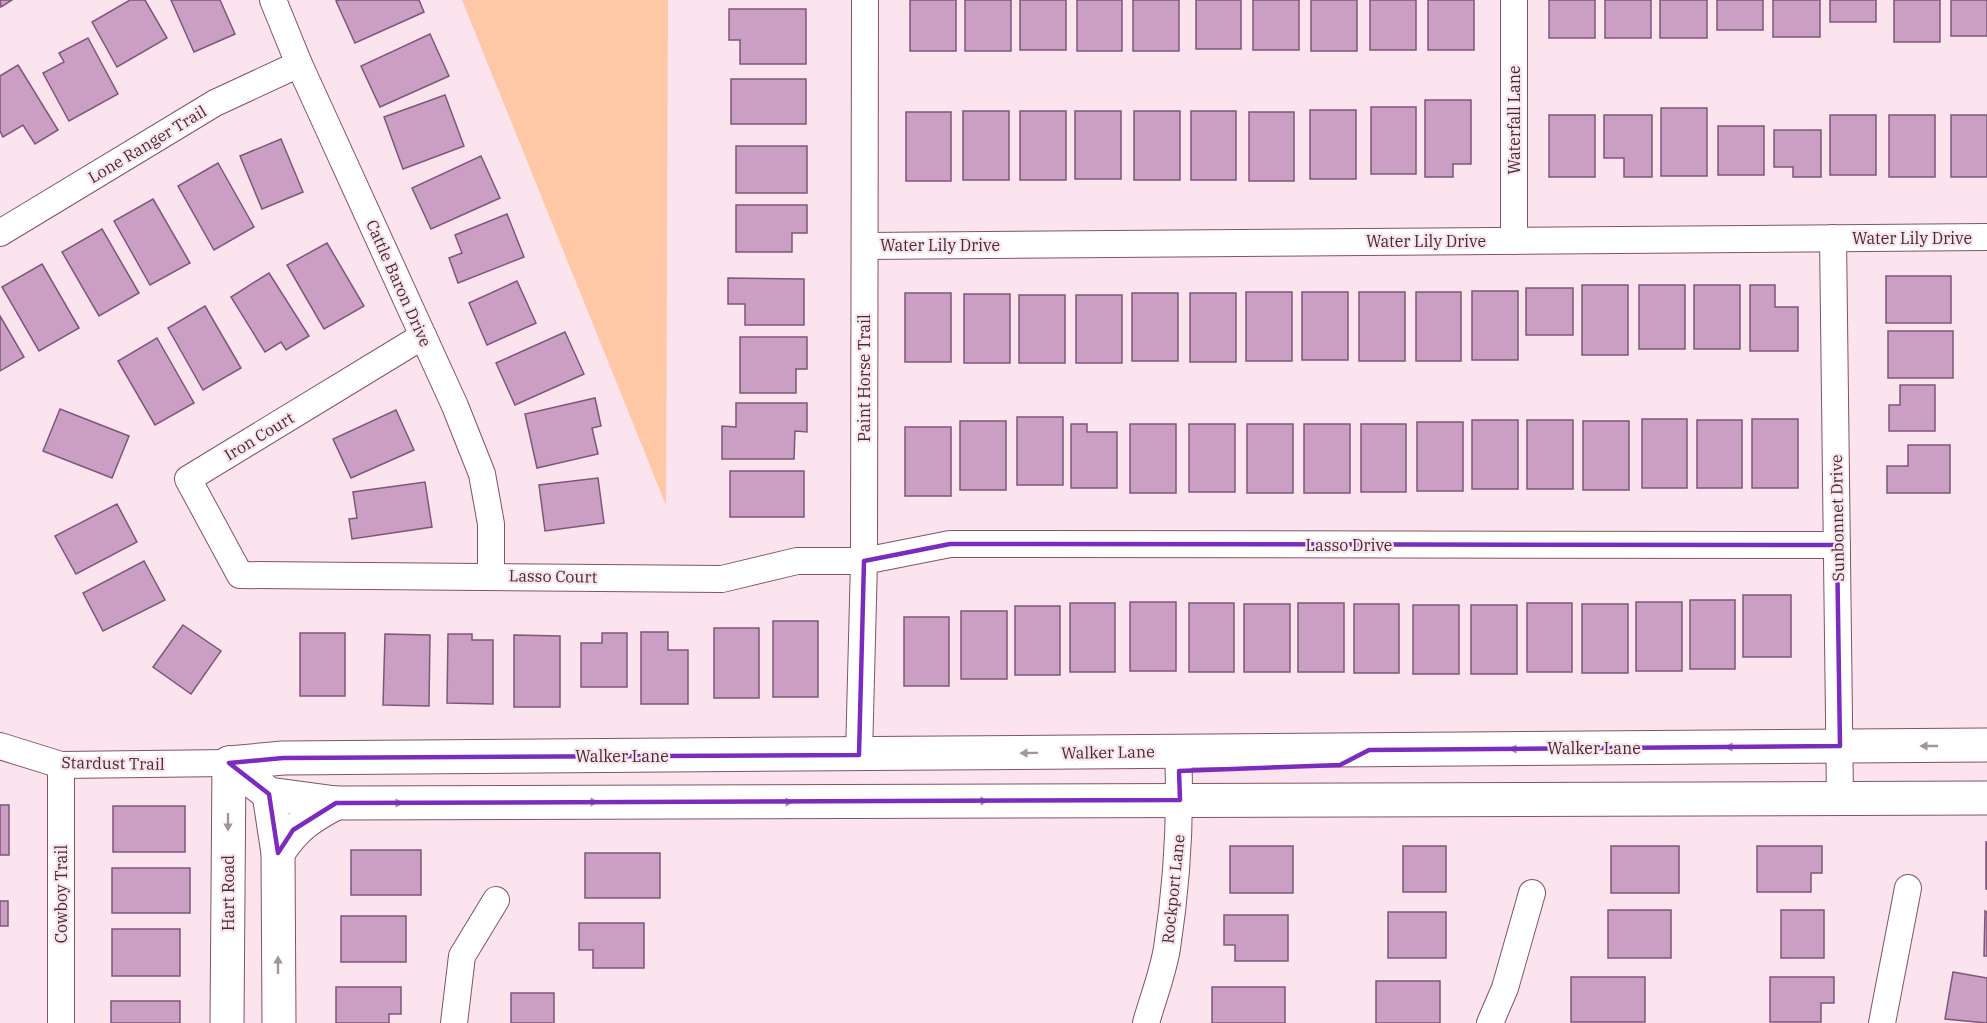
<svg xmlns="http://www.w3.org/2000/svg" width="1987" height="1023" font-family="'IBM Plex Serif',serif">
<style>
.green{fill:#fec7a5}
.building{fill:#cb9fc3;stroke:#7e5778;stroke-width:1.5}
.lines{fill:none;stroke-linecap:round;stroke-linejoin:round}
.street-casing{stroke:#835267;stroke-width:28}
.secondary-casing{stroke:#835267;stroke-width:35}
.street{stroke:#fff;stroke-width:26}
.secondary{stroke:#fff;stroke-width:33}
.oneway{fill:#a0969a}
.marked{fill:none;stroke:#7b2cbf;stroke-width:4.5;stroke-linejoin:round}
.labels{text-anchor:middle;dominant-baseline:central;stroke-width:4.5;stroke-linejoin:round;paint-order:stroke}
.street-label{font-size:16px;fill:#422c35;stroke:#fbe4ed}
</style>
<rect width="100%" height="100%" fill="#fbe4ed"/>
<!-- green -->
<polygon class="green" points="462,0 668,0 666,505"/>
<!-- building -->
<g class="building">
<polygon points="0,0 12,0 1,7"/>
<polygon points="130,0 145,0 167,38 117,67 92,22"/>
<polygon points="171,0 220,0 235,34 194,52"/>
<polygon points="339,0 419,0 424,12 355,43 336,1"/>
<rect x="910" y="0" width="46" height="51"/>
<rect x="965" y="0" width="46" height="51"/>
<rect x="1020" y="0" width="46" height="50"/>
<rect x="1077" y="0" width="45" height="51"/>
<rect x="1133" y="0" width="46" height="51"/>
<rect x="1196" y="0" width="45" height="49"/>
<rect x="1253" y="0" width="46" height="50"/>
<rect x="1311" y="0" width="46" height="51"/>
<rect x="1370" y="0" width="46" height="50"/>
<rect x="1428" y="0" width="46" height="50"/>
<rect x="1549" y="0" width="46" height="38"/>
<rect x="1605" y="0" width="46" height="38"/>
<rect x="1660" y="0" width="47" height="38"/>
<rect x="1717" y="0" width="46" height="30"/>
<rect x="1773" y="0" width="47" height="37"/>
<rect x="1830" y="0" width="46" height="22"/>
<rect x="1894" y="0" width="46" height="42"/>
<rect x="1951" y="0" width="36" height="36"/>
<polygon points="729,9 806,9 806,64 740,64 740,40 729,40"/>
<polygon points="430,34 449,76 380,107 361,66"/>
<polygon points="88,38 118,94 69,121 43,73 64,62 59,53"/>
<polygon points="18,65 58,130 35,144 23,125 3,137 0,131 0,76"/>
<rect x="731" y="79" width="75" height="45"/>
<polygon points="445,95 464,146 403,169 384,117"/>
<polygon points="1425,100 1471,100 1471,164 1453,164 1453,177 1425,177"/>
<rect x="1371" y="107" width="45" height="67"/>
<rect x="1661" y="108" width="46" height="68"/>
<rect x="1310" y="110" width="46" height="69"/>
<rect x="963" y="111" width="46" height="69"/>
<rect x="1020" y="111" width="46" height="69"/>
<rect x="1075" y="111" width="46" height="68"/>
<rect x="1134" y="111" width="46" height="69"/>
<rect x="1191" y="111" width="45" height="69"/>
<rect x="906" y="112" width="45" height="69"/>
<rect x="1249" y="112" width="45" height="69"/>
<rect x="1549" y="115" width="46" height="62"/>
<polygon points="1604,115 1652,115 1652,177 1624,177 1624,158 1604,158"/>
<rect x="1830" y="115" width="46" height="60"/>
<rect x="1889" y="115" width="46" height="62"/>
<rect x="1951" y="115" width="36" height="62"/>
<rect x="1718" y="126" width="46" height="49"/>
<polygon points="1774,130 1821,130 1821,177 1793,177 1793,167 1774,167"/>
<polygon points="281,139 303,192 262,209 240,156"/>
<rect x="736" y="146" width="71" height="47"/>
<polygon points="481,156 500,198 431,229 412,188"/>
<polygon points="218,163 254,227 214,250 178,186"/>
<polygon points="153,199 190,263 150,285 114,221"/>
<polygon points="736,205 807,205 807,233 792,233 792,252 736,252"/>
<polygon points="507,214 524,257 458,283 449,258 462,253 455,235"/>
<polygon points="102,229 139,293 99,316 62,252"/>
<polygon points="327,243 364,306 324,329 287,265"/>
<polygon points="42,264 79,328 39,351 2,287"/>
<polygon points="269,273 309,336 286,350 281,342 265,352 231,297"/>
<rect x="1886" y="276" width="65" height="47"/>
<polygon points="728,278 804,279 804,325 745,325 745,304 728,304"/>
<polygon points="517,281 536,323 487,345 469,303"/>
<rect x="1582" y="285" width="46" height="70"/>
<rect x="1639" y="285" width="46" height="64"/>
<rect x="1694" y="285" width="46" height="64"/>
<polygon points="1750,285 1775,285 1775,307 1798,307 1798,351 1750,351"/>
<rect x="1526" y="288" width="47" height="47"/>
<rect x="1472" y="291" width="46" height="69"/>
<rect x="1246" y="292" width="46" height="69"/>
<rect x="1302" y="292" width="46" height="68"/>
<rect x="1359" y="292" width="46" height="69"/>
<rect x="1416" y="292" width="45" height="69"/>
<rect x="905" y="293" width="46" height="69"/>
<rect x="1132" y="293" width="46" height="68"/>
<rect x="1190" y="293" width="46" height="69"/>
<rect x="964" y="294" width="46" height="69"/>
<rect x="1019" y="295" width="46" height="68"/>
<rect x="1076" y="295" width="46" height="68"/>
<polygon points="205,306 241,368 203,390 168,328"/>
<polygon points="0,316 24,357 0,371"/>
<rect x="1888" y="331" width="65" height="47"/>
<polygon points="565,332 584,374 515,405 496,363"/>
<polygon points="740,337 807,337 807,369 796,369 796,393 740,393"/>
<polygon points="157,338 194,403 155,425 118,361"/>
<polygon points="1900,385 1935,385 1935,431 1889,431 1889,405 1900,405"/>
<polygon points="595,398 601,426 592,428 598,454 537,468 525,414"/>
<polygon points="736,403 807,403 807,432 795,431 794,459 722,459 722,426 736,427"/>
<polygon points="60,409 129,436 112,478 43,451"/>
<polygon points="396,410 414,450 351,478 333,439"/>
<rect x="1017" y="417" width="46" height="68"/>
<rect x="1642" y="419" width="45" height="69"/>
<rect x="1752" y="419" width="46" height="69"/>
<rect x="1472" y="420" width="46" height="69"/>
<rect x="1527" y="420" width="46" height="69"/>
<rect x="1697" y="420" width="45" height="68"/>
<rect x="960" y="421" width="46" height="69"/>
<rect x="1583" y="421" width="46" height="69"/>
<rect x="1417" y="422" width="46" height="69"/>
<polygon points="1071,424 1087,424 1087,432 1117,432 1117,488 1071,488"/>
<rect x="1130" y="424" width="46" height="69"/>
<rect x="1189" y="424" width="46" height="68"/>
<rect x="1247" y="424" width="46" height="69"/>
<rect x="1304" y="424" width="46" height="69"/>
<rect x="1361" y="424" width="45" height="68"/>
<rect x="905" y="427" width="46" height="69"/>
<polygon points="1908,445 1950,445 1950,493 1887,493 1887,466 1908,466"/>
<rect x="730" y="471" width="74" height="46"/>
<polygon points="598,478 604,523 545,531 539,485"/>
<polygon points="425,482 432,527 352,539 349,519 357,518 353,492"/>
<polygon points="117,504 137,542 76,574 55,536"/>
<polygon points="144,561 165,600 103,631 83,593"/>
<rect x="1743" y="595" width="48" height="62"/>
<rect x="1690" y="600" width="45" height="69"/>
<rect x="1130" y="602" width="46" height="69"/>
<rect x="1636" y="602" width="46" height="69"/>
<rect x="1070" y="603" width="45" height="69"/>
<rect x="1189" y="603" width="45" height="69"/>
<rect x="1298" y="603" width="46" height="69"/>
<rect x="1527" y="603" width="45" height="69"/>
<rect x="1244" y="604" width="46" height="68"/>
<rect x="1354" y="604" width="45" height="69"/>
<rect x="1582" y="604" width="46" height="69"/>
<rect x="1413" y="605" width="46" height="69"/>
<rect x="1471" y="605" width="46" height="69"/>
<rect x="1015" y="606" width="45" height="69"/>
<rect x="961" y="611" width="46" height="68"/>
<rect x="904" y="617" width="45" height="69"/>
<rect x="773" y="621" width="45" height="76"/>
<polygon points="183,625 221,651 191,694 153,667"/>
<rect x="714" y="628" width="45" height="70"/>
<polygon points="641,632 668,632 668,650 688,650 688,704 641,704"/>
<rect x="300" y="633" width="45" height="63"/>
<polygon points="602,633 627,633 627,687 581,687 581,643 602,643"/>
<polygon points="385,634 430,635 429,706 383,705"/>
<polygon points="448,634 472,634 472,640 493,640 493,704 447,703"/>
<polygon points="514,635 560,636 560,707 514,707"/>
<rect x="0" y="805" width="9" height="50"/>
<rect x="113" y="806" width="72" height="46"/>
<rect x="1986" y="842" width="1" height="47"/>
<rect x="1230" y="846" width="63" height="47"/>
<rect x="1403" y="846" width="43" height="46"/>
<rect x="1611" y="846" width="68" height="47"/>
<polygon points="1757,846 1822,846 1822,873 1811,873 1811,892 1757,892"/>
<rect x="351" y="850" width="70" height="45"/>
<rect x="585" y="853" width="75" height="45"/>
<rect x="112" y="868" width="78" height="45"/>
<rect x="0" y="901" width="8" height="25"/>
<rect x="1608" y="910" width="63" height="48"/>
<rect x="1781" y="910" width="43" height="48"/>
<polygon points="1985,911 1987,912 1987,956 1984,956"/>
<rect x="1388" y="912" width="58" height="46"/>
<polygon points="1224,915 1288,915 1288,961 1235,961 1235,945 1224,945"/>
<rect x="341" y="916" width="65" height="46"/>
<polygon points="579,923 644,923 644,968 593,968 593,950 579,950"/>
<rect x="112" y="929" width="68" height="47"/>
<polygon points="1953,972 1987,978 1987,1023 1945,1019"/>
<rect x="1571" y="977" width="74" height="45"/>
<polygon points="1770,977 1834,977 1834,1003 1821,1003 1821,1022 1770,1022"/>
<rect x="1376" y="981" width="64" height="42"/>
<polygon points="336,987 401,987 401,1014 389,1014 389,1023 336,1023"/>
<rect x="1212" y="987" width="73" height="36"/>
<rect x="511" y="993" width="43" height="30"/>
<rect x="111" y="1001" width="69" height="22"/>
</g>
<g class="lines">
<!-- street casing -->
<g class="street-casing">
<g id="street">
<polyline points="273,0 299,64 455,406 482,474 491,524 491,575"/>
<polyline points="1514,0 1514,241"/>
<polyline points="0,233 215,103 299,64"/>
<polyline points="1833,238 1840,799"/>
<polyline points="865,246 1987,237"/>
<polyline points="423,336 188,479 240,575 722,579 797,561 864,561 950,544 1837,545"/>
<polyline points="0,746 61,765 229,763"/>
<polyline points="859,755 864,561 865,0"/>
<polyline points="61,765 61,1023"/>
<polyline points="454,1023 462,956 496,900"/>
<path d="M 1146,1023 C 1153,998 1163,973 1167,948 C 1177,883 1181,817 1178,752"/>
<polyline points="1490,1023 1505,988 1532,893"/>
<polyline points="1882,1023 1908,888"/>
</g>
</g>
<!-- secondary casing -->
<g class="secondary-casing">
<g id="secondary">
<polyline points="229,763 269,794 336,803 1987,798"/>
<polyline points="229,763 283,758 1987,745"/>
<polyline points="269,794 278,853 279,1023"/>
<path d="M 278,853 C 295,827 308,818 336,803"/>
<polyline points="227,1023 229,763"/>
</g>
</g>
<!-- street -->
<use href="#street" class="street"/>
<!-- secondary -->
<use href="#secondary" class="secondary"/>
</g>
<!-- one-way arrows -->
<defs><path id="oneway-solid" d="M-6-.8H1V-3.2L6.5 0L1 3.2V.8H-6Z" transform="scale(1.5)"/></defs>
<g class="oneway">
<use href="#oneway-solid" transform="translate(1929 746) rotate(180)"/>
<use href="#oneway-solid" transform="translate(1734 747) rotate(180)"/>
<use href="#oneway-solid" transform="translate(1518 749) rotate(180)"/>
<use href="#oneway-solid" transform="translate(1029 753) rotate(179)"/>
<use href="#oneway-solid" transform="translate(979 801)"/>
<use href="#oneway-solid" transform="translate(589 802)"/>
<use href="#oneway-solid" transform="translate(784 802)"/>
<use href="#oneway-solid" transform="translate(394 803)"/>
<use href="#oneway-solid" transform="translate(228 822) rotate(90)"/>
<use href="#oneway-solid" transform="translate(278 965) rotate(-90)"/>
</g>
<!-- marked area -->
<path class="marked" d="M 950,544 L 1837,545 L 1840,746 L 1369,750 L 1340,765 L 1179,771 L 1180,800 L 336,803 L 293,830 L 278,853 L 269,794 L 229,763 L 283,758 L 859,755 L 864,561 Z"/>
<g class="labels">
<!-- street labels -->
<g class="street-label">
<text transform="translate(1514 120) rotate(-90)">Waterfall Lane</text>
<text transform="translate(147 144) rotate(-31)">Lone Ranger Trail</text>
<text x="1912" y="238">Water Lily Drive</text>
<text x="1426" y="241">Water Lily Drive</text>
<text x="940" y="245">Water Lily Drive</text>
<text transform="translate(399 283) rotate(66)">Cattle Baron Drive</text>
<text transform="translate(864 378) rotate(-90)">Paint Horse Trail</text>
<text transform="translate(259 436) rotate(-31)">Iron Court</text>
<text transform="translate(1837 518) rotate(-91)">Sunbonnet Drive</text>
<text x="1349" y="545">Lasso Drive</text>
<text transform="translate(553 576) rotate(1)">Lasso Court</text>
<text x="1594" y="748">Walker Lane</text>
<text transform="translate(1108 752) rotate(-1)">Walker Lane</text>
<text x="622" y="756">Walker Lane</text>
<text transform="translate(113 763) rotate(1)">Stardust Trail</text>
<text transform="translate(1173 889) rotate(-84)">Rockport Lane</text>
<text transform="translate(228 893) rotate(-90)">Hart Road</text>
<text transform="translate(61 894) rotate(-90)">Cowboy Trail</text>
</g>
</g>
</svg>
